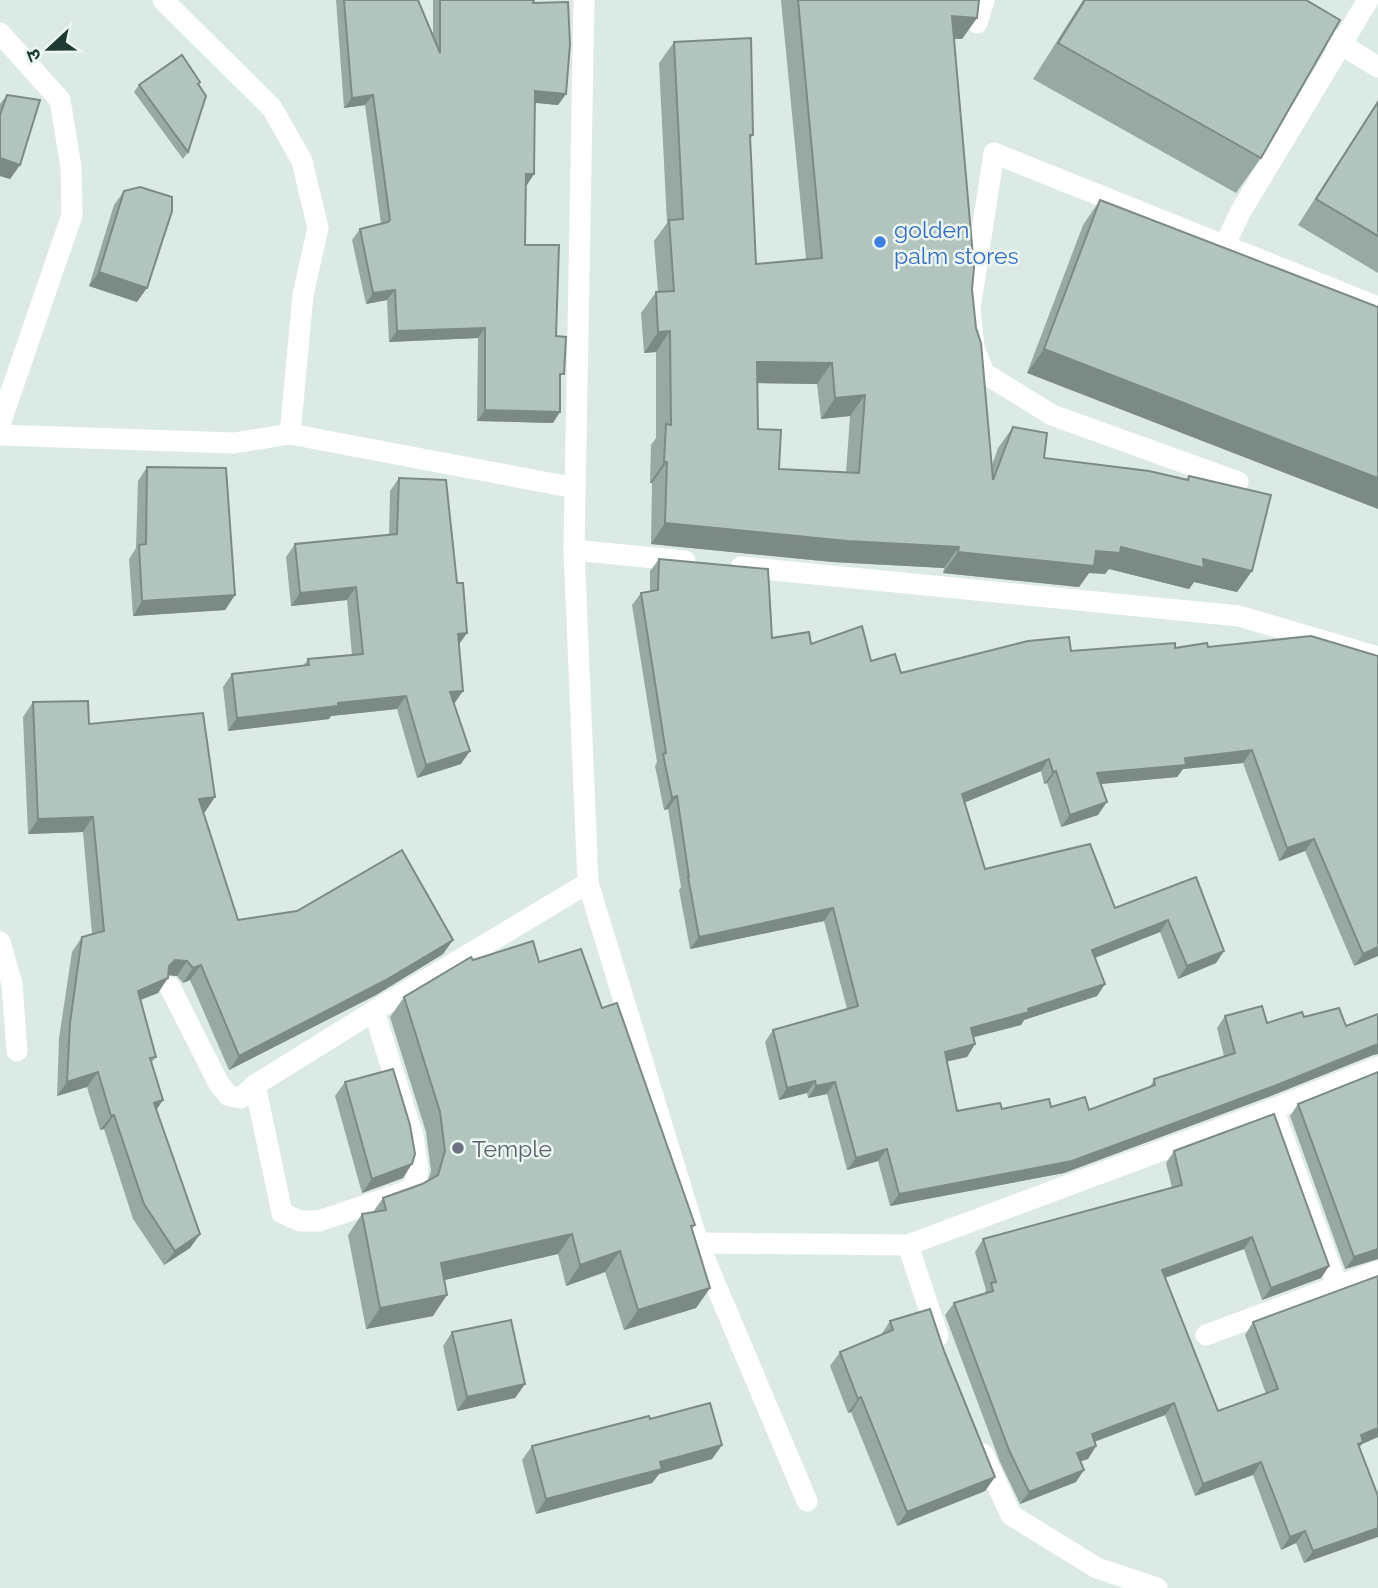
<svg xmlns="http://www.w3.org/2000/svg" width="1378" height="1588" font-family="Raleway,'Noto Sans Devanagari',sans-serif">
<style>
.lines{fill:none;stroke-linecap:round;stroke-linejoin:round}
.street{stroke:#fff;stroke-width:21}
.wall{fill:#98a9a3;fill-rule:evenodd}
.shaded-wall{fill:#7c8a85}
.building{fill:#b1c5be;stroke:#7c8a85;stroke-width:2;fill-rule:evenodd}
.shop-dot{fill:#3f7fe0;stroke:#ecf7f2;stroke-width:2.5}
.worship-dot{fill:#6b7280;stroke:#ecf7f2;stroke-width:2.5}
.labels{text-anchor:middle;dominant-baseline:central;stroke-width:5;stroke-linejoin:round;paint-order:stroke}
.shop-label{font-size:23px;fill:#366cbe;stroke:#ecf7f2;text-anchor:start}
.worship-label{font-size:23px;fill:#5b616d;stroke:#ecf7f2;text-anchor:start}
</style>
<rect width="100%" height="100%" fill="#dceae5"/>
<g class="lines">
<!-- street -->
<g class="street">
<polyline points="163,0 272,108 302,161 318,228 303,295 290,434"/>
<polyline points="584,0 574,550 588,883 698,1243 807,1501"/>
<polyline points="977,23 984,0"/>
<polyline points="0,33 60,100 71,167 72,215 0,424"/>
<polyline points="1332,39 1378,67"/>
<polyline points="1224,246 1241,211 1368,0"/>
<polyline points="0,435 234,443 290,434 575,488"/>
<polyline points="1238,482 1052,415 984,373 974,348 970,309 994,153 1378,307"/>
<polyline points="574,550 685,561"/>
<polyline points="741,567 1239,616 1378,657"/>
<polyline points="0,942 12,984 17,1051"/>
<polyline points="170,987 219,1084 229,1096 241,1098 255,1085 374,1011 588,883"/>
<polyline points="255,1085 282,1213 300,1221 319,1221 402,1193 414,1187 418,1169 413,1136 374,1011"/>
<polyline points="1273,1109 1337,1285"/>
<polyline points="698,1243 908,1245 1273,1109 1378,1067"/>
<polyline points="908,1245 938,1336"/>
<polyline points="1206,1335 1378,1271"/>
<polyline points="983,1454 1011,1515 1097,1568 1157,1588"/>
</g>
</g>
<!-- wall -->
<g class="wall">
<polygon points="336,0 418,0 433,35 433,0 534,0 533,3 566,94 558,105 535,103 534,174 526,185 525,245 556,336 560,380 553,423 477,421 478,338 389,342 387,300 366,304 352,240 360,229 381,224 365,105 344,108"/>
<path d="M 781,0 L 979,0 L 977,18 L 962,39 L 954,39 L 972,289 L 992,465 L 998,448 L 1013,427 L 1044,458 L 1186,480 L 1189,476 L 1252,571 L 1237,592 L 1194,582 L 1189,589 L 1109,569 L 1105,574 L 1089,573 L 1079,587 L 943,573 L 944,568 L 833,562 L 651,544 L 652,483 L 650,483 L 651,445 L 656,438 L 656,352 L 644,353 L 641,313 L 656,292 L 658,292 L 654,241 L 667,223 L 659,63 L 674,42 L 753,135 L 750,139 L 756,264 L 806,259 ZM 757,383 L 817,384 L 821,419 L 850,416 L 846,473 L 779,469 L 758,429 Z"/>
<polygon points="1083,0 1306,0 1261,158 1236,193 1033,79"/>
<polygon points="200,82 198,85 188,152 183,159 134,92 139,85"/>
<polygon points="7,95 20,165 10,179 0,176 0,104"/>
<polygon points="1378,100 1378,273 1298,225"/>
<polygon points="124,191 137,302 89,286 114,205"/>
<polygon points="1100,200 1378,307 1027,373 1083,225"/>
<polygon points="147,467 235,595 225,610 133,616 129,559 136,548 138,481"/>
<polygon points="399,478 459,646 454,703 461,764 417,778 397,709 331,716 329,719 228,731 223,687 232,674 303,666 308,659 352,655 347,600 291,606 286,557 295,544 389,535 390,491"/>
<polygon points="659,559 772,638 811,644 871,661 901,673 1071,651 1208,647 1378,956 1354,966 1305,851 1279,861 1243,763 1183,769 1177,777 1101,784 1098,815 1061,827 1047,783 1044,784 1041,771 965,802 985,869 1115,908 1196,877 1224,951 1216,963 1178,979 1160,932 1095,958 1105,984 1097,996 1024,1020 1021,1025 974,1037 975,1044 967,1057 947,1061 957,1111 1051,1107 1089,1110 1150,1087 1154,1079 1224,1056 1217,1028 1225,1016 1267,1023 1304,1017 1346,1026 1378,1014 1378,1054 1373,1055 1268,1097 1064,1173 890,1206 878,1161 847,1170 827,1094 808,1098 807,1093 779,1100 765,1042 773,1030 847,1009 824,921 690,949 679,890 681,887 668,809 664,810 655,766 657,762 632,605 641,593 650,592 650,571"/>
<polygon points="33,702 89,724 205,812 203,812 238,920 443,954 376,995 229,1070 190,980 183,983 177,976 169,975 158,993 140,1000 156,1057 152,1062 156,1110 200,1234 190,1248 164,1265 133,1219 104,1129 100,1130 87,1087 57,1096 59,1038 72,952 82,937 92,934 83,832 28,834 23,717"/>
<polygon points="473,960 539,962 602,1008 695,1225 692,1229 710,1288 696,1308 624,1330 605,1272 566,1286 558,1254 445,1280 433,1316 366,1329 348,1235 362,1214 373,1212 383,1198 422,1184 428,1181 431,1171 426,1132 390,1017 404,997"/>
<polygon points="1378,1072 1378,1259 1345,1269 1290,1116 1298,1104"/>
<polygon points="345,1082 403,1178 362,1193 335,1096"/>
<polygon points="1174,1151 1329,1266 1321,1278 1262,1300 1244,1249 1165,1278 1218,1411 1266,1394 1245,1335 1253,1322 1378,1276 1378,1437 1362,1444 1359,1447 1378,1496 1304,1563 1296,1543 1281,1550 1253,1475 1195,1496 1165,1415 1094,1442 1096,1446 1088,1459 1081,1461 1076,1482 1020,1504 1000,1462 945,1315 954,1303 984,1294 986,1290 975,1252 983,1239 1172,1188 1166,1163"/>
<polygon points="890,1321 944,1351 995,1477 985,1491 897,1526 851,1412 848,1413 830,1366 840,1352 881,1335"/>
<polygon points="452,1332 525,1384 515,1398 457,1411 443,1346"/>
<polygon points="650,1419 722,1445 712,1459 659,1474 652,1483 536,1514 522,1460 532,1446"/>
</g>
<!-- shaded-wall -->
<g class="shaded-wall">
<polygon points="952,16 977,18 962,39 938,37"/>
<polygon points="535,91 566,94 558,105 528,102"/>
<polygon points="373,95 365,105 344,108 352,98"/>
<polygon points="0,158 20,165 10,179 0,176"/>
<polygon points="526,174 534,174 527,185 518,185"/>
<polygon points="99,272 147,288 137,302 89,286"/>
<polygon points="395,290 387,300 366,304 373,293"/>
<polygon points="485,328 478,338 389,342 397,331"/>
<polygon points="670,331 656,352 644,353 658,332"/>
<polygon points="1044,349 1378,478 1378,509 1027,373"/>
<polygon points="757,362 832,363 817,384 742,383"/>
<polygon points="865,395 850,416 821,419 835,398"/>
<polygon points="485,410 560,412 553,423 477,421"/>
<polygon points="664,462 667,462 652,483 650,483"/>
<polygon points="665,523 959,547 944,568 833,562 651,544"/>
<polygon points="1121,547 1203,559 1252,571 1237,592 1194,582 1189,589 1109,569 1105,574 1089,573 1079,587 943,573 958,552 1096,551"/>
<polygon points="356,587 347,600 291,606 300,593"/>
<polygon points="235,595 225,610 133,616 142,601"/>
<polygon points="467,633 458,646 458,634"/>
<polygon points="463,691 454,704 450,692"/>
<polygon points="406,696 397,709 331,716 329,719 228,731 237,718 338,703"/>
<polygon points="1252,750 1243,763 1183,769 1177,777 1089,785 1097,773 1185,758"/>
<polygon points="470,751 461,764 417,778 426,765"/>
<polygon points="1049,759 1041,771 954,807 962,794"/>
<polygon points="1056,771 1047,783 1044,784 1053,772"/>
<polygon points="677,796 668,809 664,810 672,798"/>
<polygon points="215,797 205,812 189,814 199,799"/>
<polygon points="1107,802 1098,815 1061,827 1070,815"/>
<polygon points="93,817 83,832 28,834 38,819"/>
<polygon points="1314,839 1305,851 1279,861 1287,848"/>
<polygon points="833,908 824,921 690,949 699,937"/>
<polygon points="1168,920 1160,932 1084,962 1092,950"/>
<polygon points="453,940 443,954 376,995 229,1070 239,1056"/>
<polygon points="1378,947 1378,956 1354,966 1363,954"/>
<polygon points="1224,951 1216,963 1178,979 1187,966"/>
<polygon points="175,960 187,961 177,976 165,975 169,966"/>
<polygon points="201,965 190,980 183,983 193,968"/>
<polygon points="168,978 158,993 128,1005 138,991"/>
<polygon points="1105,984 1097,996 1024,1020 1021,1025 963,1040 971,1028"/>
<polygon points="975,1044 967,1057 936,1064 945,1052"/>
<polygon points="1378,1044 1378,1054 1373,1055 1268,1097 1064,1173 890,1206 899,1194"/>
<polygon points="98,1072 87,1087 57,1096 67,1082"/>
<polygon points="815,1081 807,1093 779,1100 787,1088"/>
<polygon points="835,1082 827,1094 808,1098 816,1086"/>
<polygon points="163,1100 153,1115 154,1103"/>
<polygon points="114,1115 104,1129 100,1130 111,1116"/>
<polygon points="887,1149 878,1161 847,1170 856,1158"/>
<polygon points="412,1164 403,1178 362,1193 372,1179"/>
<polygon points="200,1234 190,1248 164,1265 175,1251"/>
<polygon points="572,1234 558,1254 427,1284 441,1263"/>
<polygon points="1252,1237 1244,1249 1153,1282 1162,1270"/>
<polygon points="1378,1249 1378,1259 1345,1269 1354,1257"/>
<polygon points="620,1251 605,1272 566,1286 580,1265"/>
<polygon points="1329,1266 1321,1278 1262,1300 1271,1288"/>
<polygon points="710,1288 696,1308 624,1330 638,1310"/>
<polygon points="447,1295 433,1316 366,1329 380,1308"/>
<polygon points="525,1384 515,1398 457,1411 467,1397"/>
<polygon points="861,1397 851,1412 848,1413 858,1399"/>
<polygon points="1174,1403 1165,1415 1083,1446 1092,1434"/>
<polygon points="1378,1428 1378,1437 1362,1444 1354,1454 1361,1435"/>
<polygon points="722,1445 712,1459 659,1474 652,1483 536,1514 546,1499 660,1462"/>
<polygon points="1096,1446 1088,1459 1069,1465 1077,1453"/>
<polygon points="1261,1462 1253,1475 1195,1496 1203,1484"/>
<polygon points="1084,1470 1076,1482 1020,1504 1029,1492"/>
<polygon points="995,1477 985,1491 897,1526 907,1512"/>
<polygon points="1378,1528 1378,1537 1304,1563 1313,1551"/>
<polygon points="1305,1531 1296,1543 1281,1550 1290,1537"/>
</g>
<!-- building -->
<g class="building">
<polygon points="344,0 418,0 440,53 440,0 534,0 533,3 568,2 570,44 566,94 535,91 534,174 526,174 525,245 559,245 556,336 566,337 564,374 560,374 560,412 485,410 485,328 397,331 395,290 373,293 360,229 388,222 390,220 373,95 352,98"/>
<path d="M 798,0 L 979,0 L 977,18 L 952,16 L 974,268 L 972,289 L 976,328 L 981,343 L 993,480 L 1013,427 L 1047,433 L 1044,458 L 1149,471 L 1188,480 L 1189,476 L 1271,495 L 1252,571 L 1203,559 L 1204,568 L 1121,547 L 1120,553 L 1096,551 L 1094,566 L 958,552 L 959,547 L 847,541 L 665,523 L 667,462 L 664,462 L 666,424 L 671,425 L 670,331 L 658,332 L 656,292 L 674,291 L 669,220 L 683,219 L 674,42 L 751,38 L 753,135 L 750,135 L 756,264 L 822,258 ZM 757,362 L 832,363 L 835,398 L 865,395 L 859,473 L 779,469 L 781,430 L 758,429 Z"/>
<polygon points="1085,0 1306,0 1340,20 1261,158 1058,43"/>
<polygon points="182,55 200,82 198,84 206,96 188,152 139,85"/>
<polygon points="7,95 40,100 20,165 0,158 0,115"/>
<polygon points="1378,102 1378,236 1316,199"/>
<polygon points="140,187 172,197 172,211 147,288 99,272 124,191"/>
<polygon points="1100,200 1378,307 1378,478 1044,349"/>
<polygon points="147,467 226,468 235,595 142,601 139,545 146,544"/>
<polygon points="399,478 446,480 457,583 463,583 467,633 458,634 463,691 450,692 470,751 426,765 406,696 338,703 338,706 237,718 232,674 309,665 308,659 363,654 356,587 300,593 295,544 397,534"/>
<polygon points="659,559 768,569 772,638 809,632 811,644 862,626 871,661 895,654 901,673 1028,641 1069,637 1071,651 1175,643 1175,648 1207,643 1208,647 1311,636 1378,656 1378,947 1363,954 1314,839 1287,848 1252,750 1185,758 1186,765 1097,773 1107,802 1070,815 1056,771 1053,772 1049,759 962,794 985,869 1090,844 1115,908 1196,877 1224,951 1187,966 1168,920 1092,950 1105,984 1028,1009 1029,1012 971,1028 975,1044 945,1052 957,1111 1000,1103 1002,1109 1049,1099 1051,1107 1085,1097 1089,1110 1155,1085 1154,1079 1235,1053 1225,1016 1262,1006 1267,1023 1302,1012 1304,1017 1339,1008 1346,1026 1378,1014 1378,1044 1277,1085 1072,1161 899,1194 887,1149 856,1158 835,1082 816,1086 815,1081 787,1088 773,1030 858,1006 833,908 699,937 688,877 689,877 677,796 672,798 663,754 666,753 641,593 658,590"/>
<polygon points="88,701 89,724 203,713 215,797 199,799 238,920 297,911 402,850 453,940 386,980 239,1056 201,965 193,968 187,961 175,960 169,966 168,978 138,991 156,1057 150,1058 163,1100 154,1103 200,1234 175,1251 144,1204 114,1115 111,1116 98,1072 67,1082 70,1023 82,937 104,931 93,817 38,819 33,702"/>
<polygon points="533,941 539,962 581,949 602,1008 617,1003 695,1225 691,1226 710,1288 638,1310 620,1251 580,1265 572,1234 441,1263 447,1295 380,1308 362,1214 386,1210 383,1198 422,1184 438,1175 445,1151 440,1112 404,997 471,957 473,960"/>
<polygon points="393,1069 410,1125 415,1154 412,1164 372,1179 345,1082"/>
<polygon points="1378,1072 1378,1249 1354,1257 1298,1104"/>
<polygon points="1274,1114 1329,1266 1271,1288 1252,1237 1162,1270 1218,1411 1278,1389 1253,1322 1378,1276 1378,1428 1361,1435 1363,1442 1358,1444 1378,1496 1378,1528 1313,1551 1305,1531 1290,1537 1261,1462 1203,1484 1174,1403 1092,1434 1096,1446 1077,1453 1084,1470 1029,1492 1009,1450 954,1303 993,1291 991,1283 996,1282 983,1239 1182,1185 1174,1151"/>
<polygon points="930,1309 944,1351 995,1477 907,1512 861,1397 858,1399 840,1352 893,1330 890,1321"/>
<polygon points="511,1320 525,1384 467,1397 452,1332"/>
<polygon points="710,1403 722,1445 660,1462 662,1469 546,1499 532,1446 649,1416 650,1419"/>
</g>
<!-- markers -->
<circle class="shop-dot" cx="880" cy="242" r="7"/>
<circle class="worship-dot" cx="458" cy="1148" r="7"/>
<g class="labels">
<!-- shop labels -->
<g class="shop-label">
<text x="894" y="229">golden<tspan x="894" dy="26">palm stores</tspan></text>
</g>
<!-- worship labels -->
<g class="worship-label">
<text x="472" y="1148">Temple</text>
</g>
</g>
<!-- north arrow -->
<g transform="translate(49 49) rotate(248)" stroke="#ecf7f2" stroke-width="5" paint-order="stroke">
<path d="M0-5L12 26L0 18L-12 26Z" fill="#1d3a34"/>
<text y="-10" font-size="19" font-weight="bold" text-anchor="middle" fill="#1d3a34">उ</text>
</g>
</svg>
